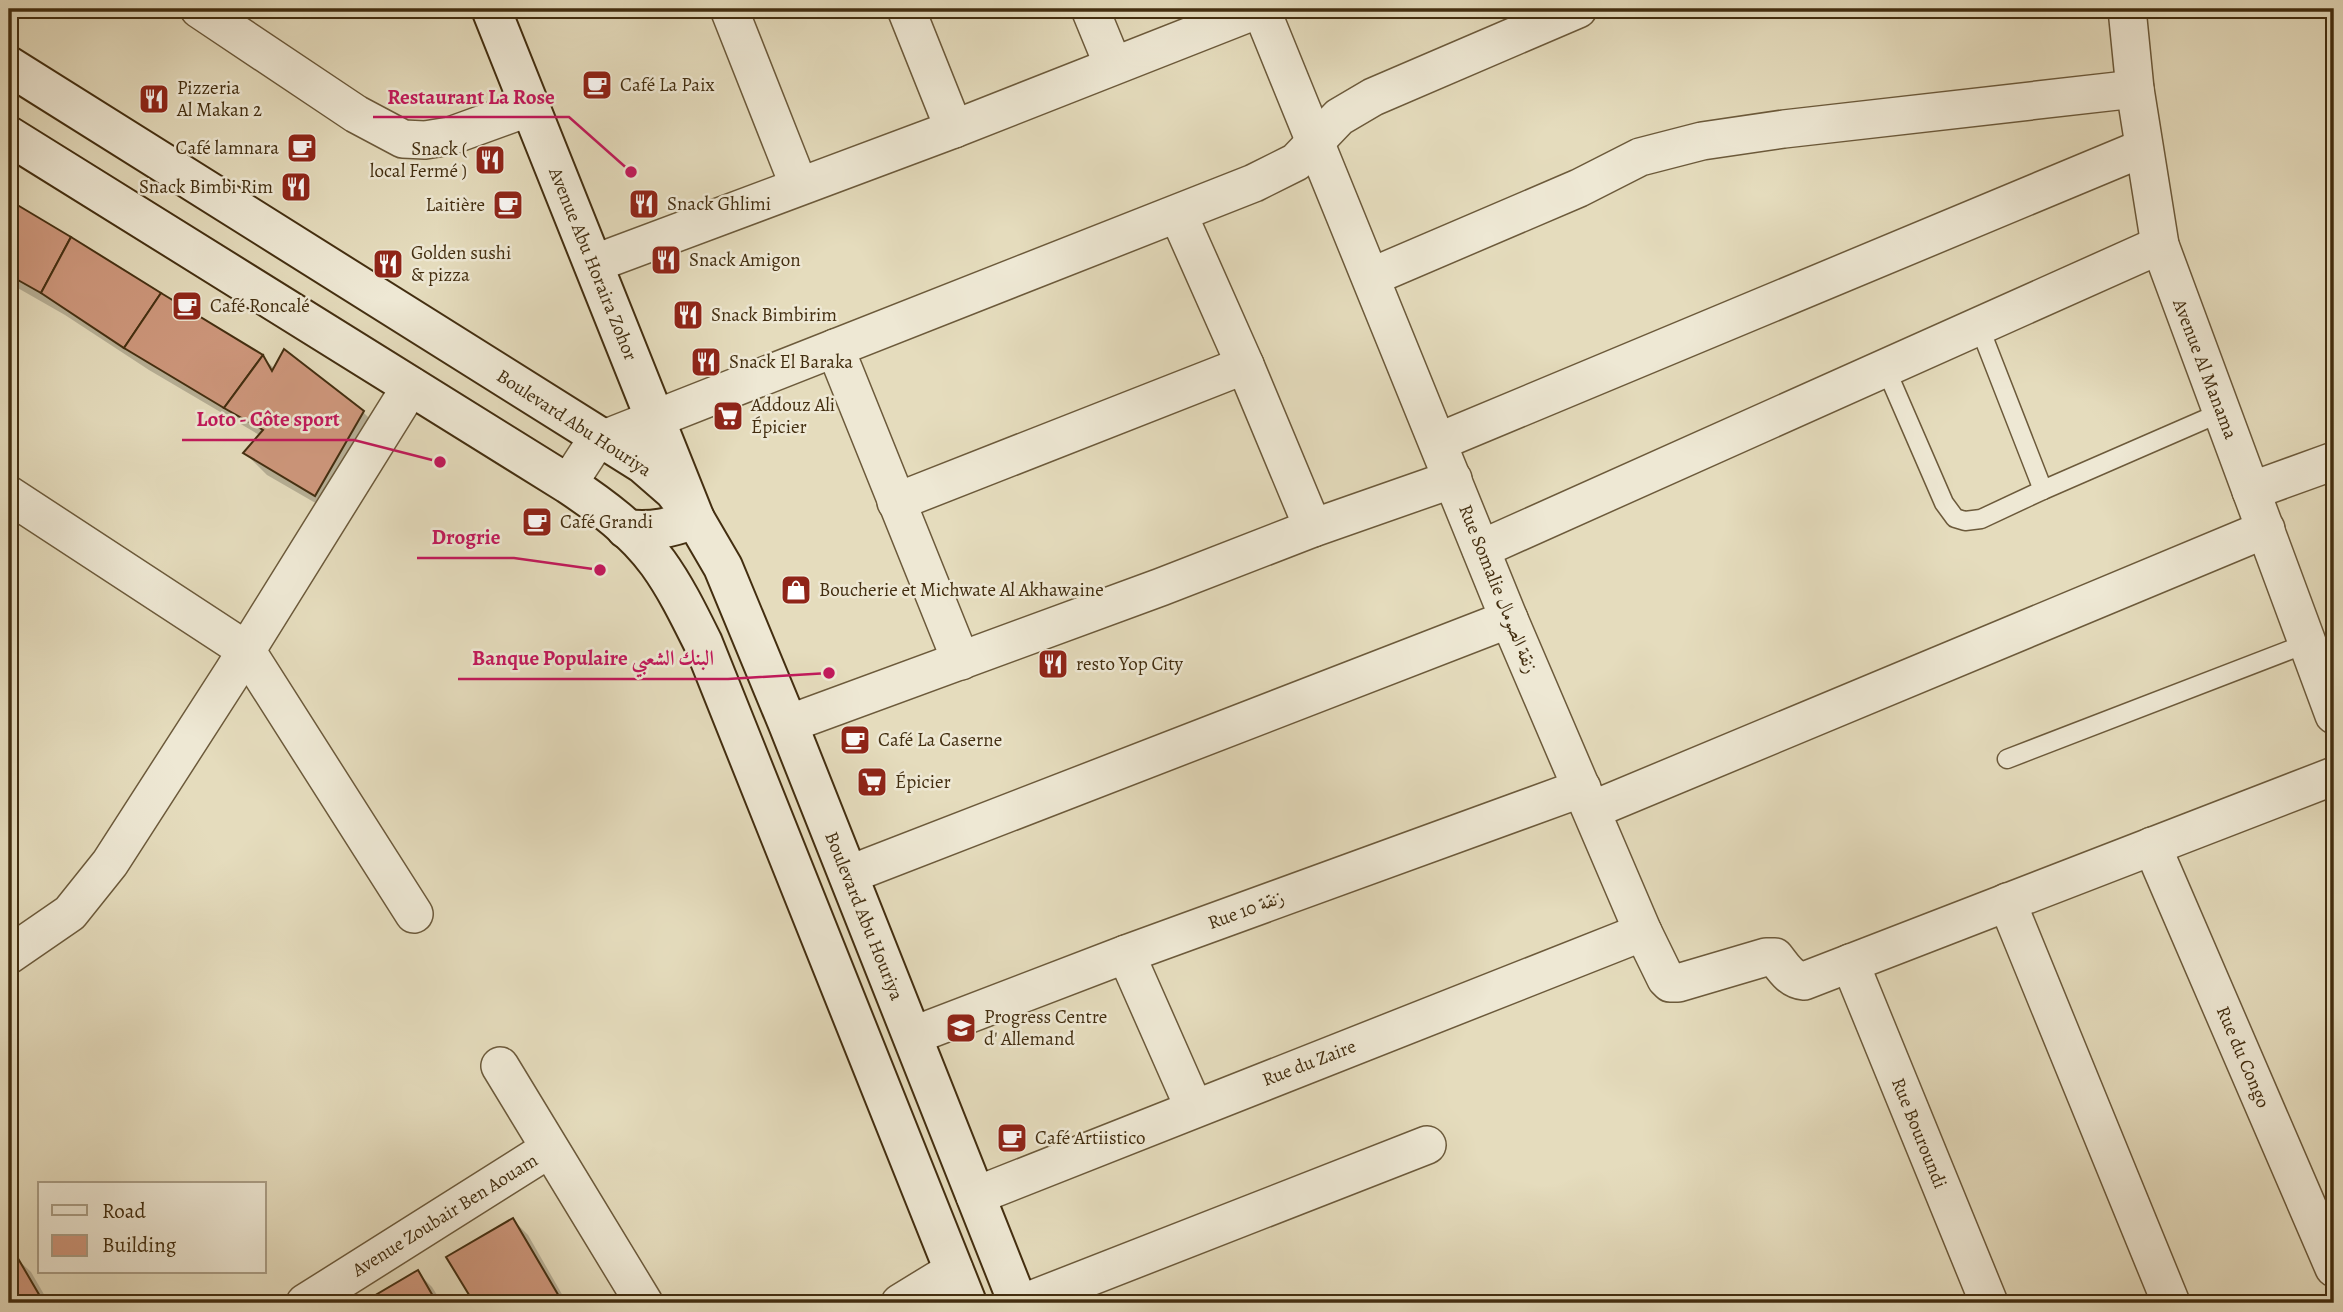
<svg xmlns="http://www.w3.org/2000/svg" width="2343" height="1312" font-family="Alegreya,Amiri,serif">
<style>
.shadow{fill:#0003}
.building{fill:#ce977c;stroke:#432e10;stroke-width:2}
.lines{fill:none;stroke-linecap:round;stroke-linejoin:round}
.lane-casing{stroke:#6c5a3b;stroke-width:21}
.street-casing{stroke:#6c5a3b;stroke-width:40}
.secondary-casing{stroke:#432e10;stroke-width:42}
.lane{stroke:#eee8d4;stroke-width:18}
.street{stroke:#eee8d4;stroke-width:37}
.secondary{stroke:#eee8d4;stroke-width:38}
.labels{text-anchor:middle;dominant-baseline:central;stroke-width:5;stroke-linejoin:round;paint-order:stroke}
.poi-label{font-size:19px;fill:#432e10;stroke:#eee8d4;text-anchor:start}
.street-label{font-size:19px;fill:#432e10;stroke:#eee8d4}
.leader{fill:none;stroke:#c2185b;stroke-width:2.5}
.callout-dot{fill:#c2185b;stroke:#eee8d4;stroke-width:2.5}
.callout-label{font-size:21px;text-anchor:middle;font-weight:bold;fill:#c2185b;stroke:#eee8d4;stroke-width:5;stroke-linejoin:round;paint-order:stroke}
</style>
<rect width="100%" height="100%" fill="#e5dcbd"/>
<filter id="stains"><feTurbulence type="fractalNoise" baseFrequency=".00286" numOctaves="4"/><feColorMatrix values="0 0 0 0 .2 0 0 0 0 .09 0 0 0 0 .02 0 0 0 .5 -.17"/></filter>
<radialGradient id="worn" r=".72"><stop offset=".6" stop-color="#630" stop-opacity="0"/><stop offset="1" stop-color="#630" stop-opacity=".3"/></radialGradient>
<!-- shadow -->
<g class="shadow">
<polygon points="9,202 262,357 275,369 284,351 363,412 385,434 338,516 267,475 245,453 261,436 149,370 65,315 9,283"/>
<polygon points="513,1220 528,1235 567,1303 476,1303 449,1258"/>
<polygon points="16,1258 31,1272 49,1303 9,1303 9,1262"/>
<polygon points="418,1273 432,1287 442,1303 366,1303"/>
</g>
<!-- building -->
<g class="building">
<polygon points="9,200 71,237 41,293 9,275"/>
<polygon points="71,237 161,293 124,348 41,293"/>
<polygon points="161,293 263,355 224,408 124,348"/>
<polygon points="284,349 364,411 315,496 243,453 263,430 224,408 263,355 272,371"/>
<polygon points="513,1218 563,1303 474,1303 446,1257"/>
<polygon points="16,1255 44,1303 9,1303 9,1260"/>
<polygon points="418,1270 437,1303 362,1303"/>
</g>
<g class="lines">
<!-- lane casing -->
<g class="lane-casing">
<g id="lane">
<polyline points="1979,326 2043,490"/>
<polyline points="1885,367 1944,503 1955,518 1965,521 1981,519 2043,490 2222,412"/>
<polyline points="2007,759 2308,643"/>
</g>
</g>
<!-- street casing -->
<g class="street-casing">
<g id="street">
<polyline points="199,9 356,114 403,139 425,140 450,136 530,107"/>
<polyline points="729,9 799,186"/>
<polyline points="906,9 954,129"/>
<polyline points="1090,9 1113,65"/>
<path d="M 1261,9 L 1509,619 L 1643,932 L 1666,979 L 1670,983 L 1678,983 L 1766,957 L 1775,957 C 1783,967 1790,980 1804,981 L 2334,776"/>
<polyline points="2127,9 2135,89 2160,245 2334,715"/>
<polyline points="1178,214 1245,365 1313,528"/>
<polyline points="593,264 954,129 1259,9"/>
<polyline points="1371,277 1579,188 1640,157 1702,141 1784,129 2135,89"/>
<polyline points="835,348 961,661"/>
<polyline points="1438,442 2143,148"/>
<polyline points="568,484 590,450 604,439 1254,183 1296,162 1339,117 1373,97 1578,9"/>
<polyline points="2251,491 2334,461"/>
<polyline points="9,495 246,650 414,914"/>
<polyline points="896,502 1245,365"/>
<polyline points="1481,549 2160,245"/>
<polyline points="788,724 1161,587 1313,528 1453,479"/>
<polyline points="1592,810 2266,529"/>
<polyline points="2152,846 2334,1268"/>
<polyline points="848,875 1509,619"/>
<polyline points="2007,902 2171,1303"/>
<polyline points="1126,954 1194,1108"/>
<polyline points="9,955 70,913 110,863 233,672 411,386"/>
<polyline points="1850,963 1989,1303"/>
<polyline points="912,1036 1126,954 1582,788"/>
<polyline points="500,1066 644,1303"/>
<polyline points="975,1196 1643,932"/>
<polyline points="305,1303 549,1149"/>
<polyline points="900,1303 954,1270"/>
<polyline points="1023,1303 1427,1145"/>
</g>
</g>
<!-- secondary casing -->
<g class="secondary-casing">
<g id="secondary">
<path d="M 491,9 L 695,519 C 670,528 652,532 626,529"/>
<polyline points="9,66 643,464 674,491 695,519 723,567 788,724 1018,1303"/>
<path d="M 9,136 L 568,484 C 601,506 634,530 658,563 C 676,588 689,615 703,643 L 967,1303"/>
</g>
</g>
<!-- lane -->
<use href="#lane" class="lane"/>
<!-- street -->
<use href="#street" class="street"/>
<!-- secondary -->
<use href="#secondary" class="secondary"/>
</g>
<!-- icons -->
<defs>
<g id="cafe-square" transform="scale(1.575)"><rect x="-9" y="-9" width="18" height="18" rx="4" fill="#8f2418" stroke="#eee8d4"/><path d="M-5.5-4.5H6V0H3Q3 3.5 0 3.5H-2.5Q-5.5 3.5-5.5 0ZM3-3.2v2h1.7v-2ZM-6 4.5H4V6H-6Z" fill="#fff"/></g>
<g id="restaurant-square" transform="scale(1.575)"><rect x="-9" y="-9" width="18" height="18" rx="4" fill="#8f2418" stroke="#eee8d4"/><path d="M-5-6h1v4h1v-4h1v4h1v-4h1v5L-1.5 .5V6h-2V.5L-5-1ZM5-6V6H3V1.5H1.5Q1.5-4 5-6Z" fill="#fff"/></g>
<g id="supermarket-square" transform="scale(1.575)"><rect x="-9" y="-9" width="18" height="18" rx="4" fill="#8f2418" stroke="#eee8d4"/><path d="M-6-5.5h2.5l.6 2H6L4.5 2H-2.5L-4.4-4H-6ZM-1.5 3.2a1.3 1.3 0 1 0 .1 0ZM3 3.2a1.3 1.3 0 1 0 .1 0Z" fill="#fff"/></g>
<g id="shop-square" transform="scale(1.575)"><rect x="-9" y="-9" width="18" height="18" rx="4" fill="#8f2418" stroke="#eee8d4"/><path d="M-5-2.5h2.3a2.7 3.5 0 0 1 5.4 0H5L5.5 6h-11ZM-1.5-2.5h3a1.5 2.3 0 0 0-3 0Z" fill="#fff"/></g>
<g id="school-square" transform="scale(1.575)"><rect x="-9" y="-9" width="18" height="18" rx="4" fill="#8f2418" stroke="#eee8d4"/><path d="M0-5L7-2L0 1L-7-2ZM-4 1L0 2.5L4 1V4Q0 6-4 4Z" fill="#fff"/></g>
</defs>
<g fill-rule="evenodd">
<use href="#cafe-square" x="597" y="85"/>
<use href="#restaurant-square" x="154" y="99"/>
<use href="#cafe-square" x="302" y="148"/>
<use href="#restaurant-square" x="490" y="160"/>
<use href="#restaurant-square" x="296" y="187"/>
<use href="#restaurant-square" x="644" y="204"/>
<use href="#cafe-square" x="508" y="205"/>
<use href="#restaurant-square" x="666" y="260"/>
<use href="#restaurant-square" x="388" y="264"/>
<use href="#cafe-square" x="187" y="306"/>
<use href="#restaurant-square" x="688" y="315"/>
<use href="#restaurant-square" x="706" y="362"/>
<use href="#supermarket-square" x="728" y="416"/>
<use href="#cafe-square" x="537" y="522"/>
<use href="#shop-square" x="796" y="590"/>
<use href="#restaurant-square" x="1053" y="664"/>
<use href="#cafe-square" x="855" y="740"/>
<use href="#supermarket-square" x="872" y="782"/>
<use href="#school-square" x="961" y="1028"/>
<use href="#cafe-square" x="1012" y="1138"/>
</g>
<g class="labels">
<!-- poi labels -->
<g class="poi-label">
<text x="620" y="85">Café La Paix</text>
<text x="177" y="88">Pizzeria<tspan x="177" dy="22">Al Makan 2</tspan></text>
<text x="279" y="148" text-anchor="end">Café lamnara</text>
<text x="467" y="149" text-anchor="end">Snack (<tspan x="467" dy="22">local Fermé )</tspan></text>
<text x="273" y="187" text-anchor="end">Snack Bimbi Rim</text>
<text x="667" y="204">Snack Ghlimi</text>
<text x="485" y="205" text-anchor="end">Laitière</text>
<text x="411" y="253">Golden sushi<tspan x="411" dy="22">&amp; pizza</tspan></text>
<text x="689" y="260">Snack Amigon</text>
<text x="210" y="306">Café Roncalé</text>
<text x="711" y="315">Snack Bimbirim</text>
<text x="729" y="362">Snack El Baraka</text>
<text x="751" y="405">Addouz Ali<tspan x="751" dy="22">Épicier</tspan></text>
<text x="560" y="522">Café Grandi</text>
<text x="819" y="590">Boucherie et Michwate Al Akhawaine</text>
<text x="1076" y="664">resto Yop City</text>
<text x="878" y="740">Café La Caserne</text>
<text x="895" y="782">Épicier</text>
<text x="984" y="1017">Progress Centre<tspan x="984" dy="22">d' Allemand</tspan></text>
<text x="1035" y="1138">Café Artiistico</text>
</g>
<!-- street labels -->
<g class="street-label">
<text transform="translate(593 264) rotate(68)">Avenue Abu Horaira Zohor</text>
<text transform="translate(2205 369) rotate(69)">Avenue Al Manama</text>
<text transform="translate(574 423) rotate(33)">Boulevard Abu Houriya</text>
<text transform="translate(1498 589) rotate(68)">Rue Somalie زنقة الصومال</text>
<text transform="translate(1246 910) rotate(-20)">Rue 10 زنقة</text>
<text transform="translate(864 916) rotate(68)">Boulevard Abu Houriya</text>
<text transform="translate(2243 1057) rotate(67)">Rue du Congo</text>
<text transform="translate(1309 1063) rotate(-21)">Rue du Zaire</text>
<text transform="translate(1919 1133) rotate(68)">Rue Bouroundi</text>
<text transform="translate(445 1215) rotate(-32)">Avenue Zoubair Ben Aouam</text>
</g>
</g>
<!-- callouts -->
<path class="leader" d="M631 172L569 117H373M440 462L354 440H182M600 570L514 558H417M829 673L728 679H458"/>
<g class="callout-dot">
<circle cx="631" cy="172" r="7"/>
<circle cx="440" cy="462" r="7"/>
<circle cx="600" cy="570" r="7"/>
<circle cx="829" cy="673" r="7"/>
</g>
<g class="callout-label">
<text x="471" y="104">Restaurant La Rose</text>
<text x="268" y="426">Loto - Côte sport</text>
<text x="466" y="544">Drogrie</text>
<text x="593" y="665">Banque Populaire البنك الشعبي</text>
</g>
<!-- margin -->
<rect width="2343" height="1312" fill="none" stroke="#e5dcbd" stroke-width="35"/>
<rect x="10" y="10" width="2322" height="1291" fill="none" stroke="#432e10" stroke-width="3.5"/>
<rect x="18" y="18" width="2308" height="1277" fill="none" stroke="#432e10" stroke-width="2"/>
<!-- legend -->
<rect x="38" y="1182" width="228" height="91" fill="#eee8d4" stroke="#aa9e86" stroke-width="2"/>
<rect x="52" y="1205" width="35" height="10" fill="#eee8d4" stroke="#aa9e86" stroke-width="2"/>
<text x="102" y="1218" font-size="21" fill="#432e10">Road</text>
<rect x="52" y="1235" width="35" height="21" fill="#ce977c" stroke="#aa9e86" stroke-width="2"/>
<text x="102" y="1252" font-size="21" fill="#432e10">Building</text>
<rect width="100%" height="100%" filter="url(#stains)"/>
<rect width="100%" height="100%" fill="url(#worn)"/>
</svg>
